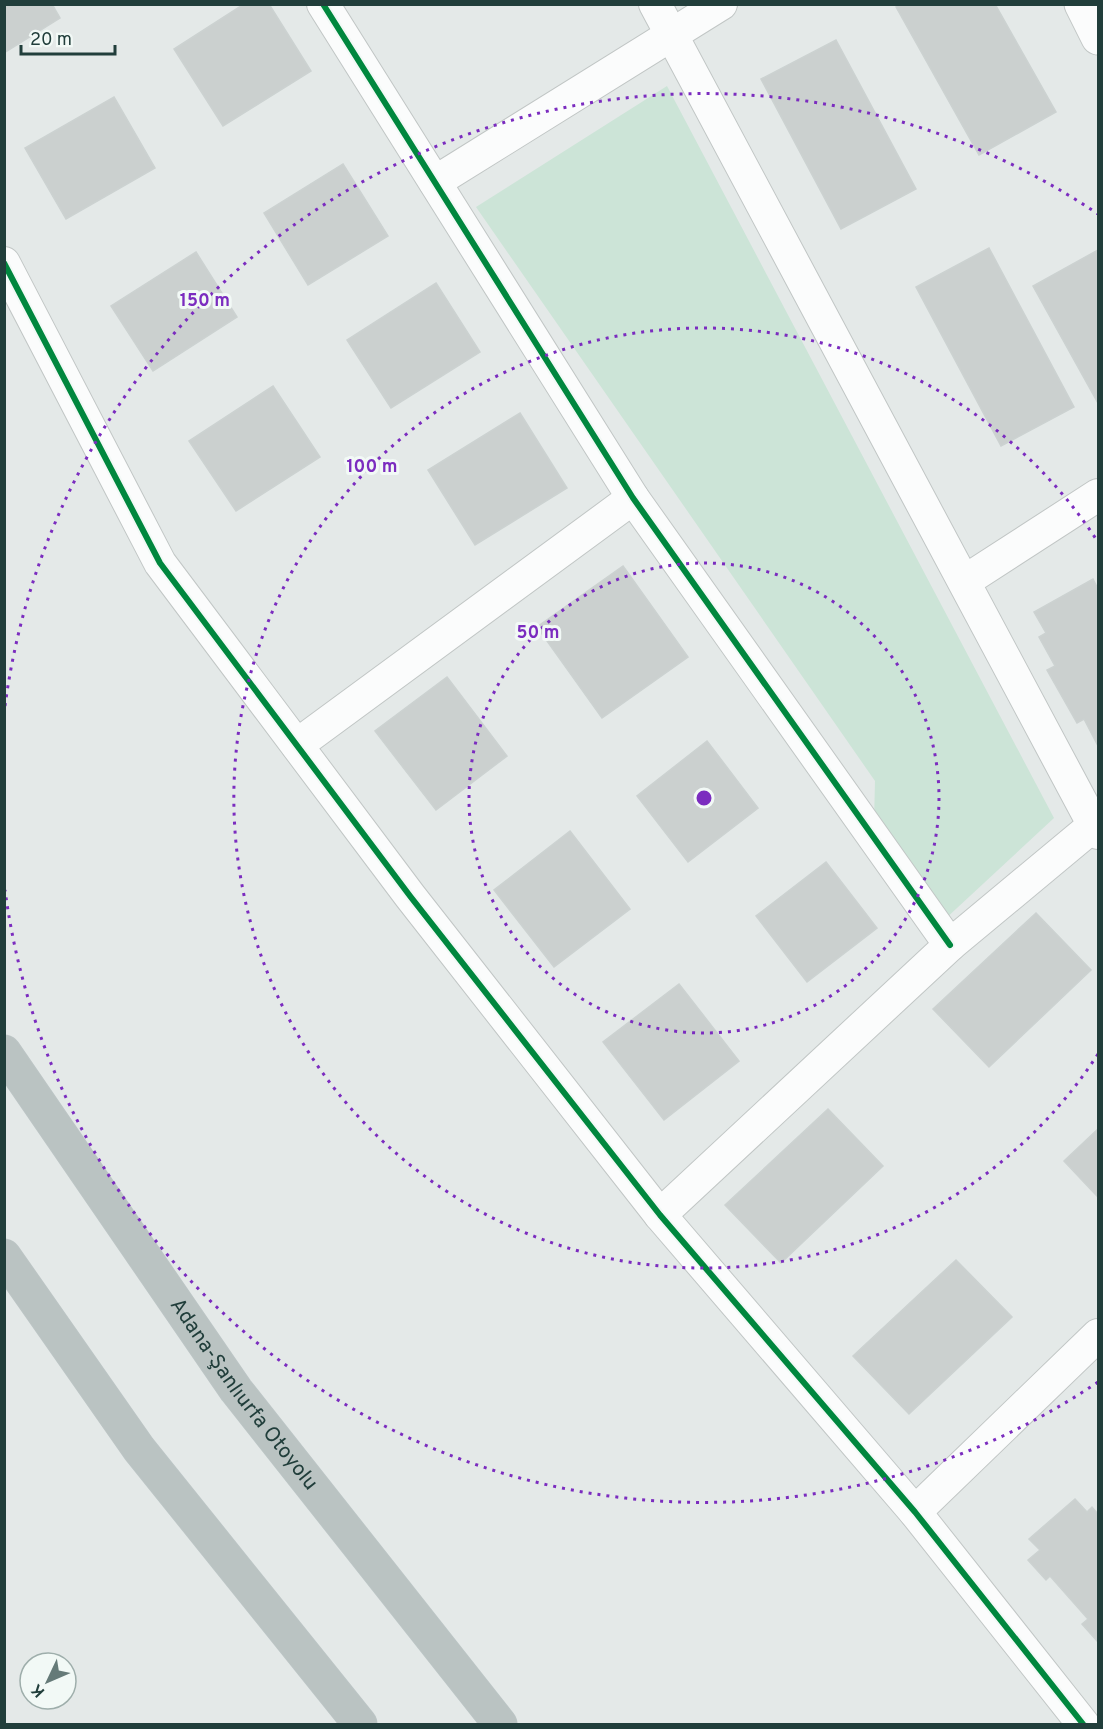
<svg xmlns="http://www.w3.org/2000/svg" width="1103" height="1729" font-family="Overpass,sans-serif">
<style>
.green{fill:#cce4d7}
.building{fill:#cbd0cf;stroke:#ccd2d1;stroke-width:1.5}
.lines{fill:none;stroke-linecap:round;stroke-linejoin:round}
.minor-casing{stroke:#c1c6c5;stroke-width:34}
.tertiary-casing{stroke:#c1c6c5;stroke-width:35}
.motorway-casing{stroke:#bcc5c5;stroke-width:35}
.minor{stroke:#fbfcfc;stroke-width:32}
.tertiary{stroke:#fbfcfc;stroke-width:33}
.motorway{stroke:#bac3c2;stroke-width:33}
.cycleway-casing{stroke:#f2f9f6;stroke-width:10}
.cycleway{stroke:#00873e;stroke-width:6}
.ring{fill:none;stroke:#7b2cbf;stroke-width:3;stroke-dasharray:3 6}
.labels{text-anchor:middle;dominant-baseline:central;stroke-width:6;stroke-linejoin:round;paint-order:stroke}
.street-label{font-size:21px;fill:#213e3b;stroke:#f2f9f6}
.centre{fill:#7b2cbf;stroke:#f2f9f6;stroke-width:3}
.ring-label{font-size:18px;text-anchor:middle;font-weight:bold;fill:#7b2cbf;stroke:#f2f9f6;stroke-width:6;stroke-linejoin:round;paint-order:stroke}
</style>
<rect width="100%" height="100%" fill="#e4e9e8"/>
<!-- green -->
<polygon class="green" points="667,86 1054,818 943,921 874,822 875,781 476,207"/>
<!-- building -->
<g class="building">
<polygon points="4,4 52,4 60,18 4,53"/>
<polygon points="244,4 269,4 311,71 223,126 174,49"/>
<polygon points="899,4 995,4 1056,112 979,155 896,7"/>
<polygon points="836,40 916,189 841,229 761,79"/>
<polygon points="114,97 155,168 66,219 25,148"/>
<polygon points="343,164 388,236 308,285 264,213"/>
<polygon points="989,248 1074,407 1001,446 916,287"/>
<polygon points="1098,250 1098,403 1033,286"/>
<polygon points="196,252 237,317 153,371 111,306"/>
<polygon points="436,283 480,352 391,408 347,340"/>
<polygon points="273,386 320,457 236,511 189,441"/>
<polygon points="520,413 567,488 475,545 428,470"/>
<polygon points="623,566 688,657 602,718 537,627"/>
<polygon points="1093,579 1098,589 1098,746 1084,719 1077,723 1047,670 1055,666 1039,637 1046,633 1034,612"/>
<polygon points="447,677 507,756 436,810 375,731"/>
<polygon points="707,741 758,808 688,862 637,796"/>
<polygon points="570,831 630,909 554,967 494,890"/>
<polygon points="826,862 877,928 807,982 756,916"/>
<polygon points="1036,913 1091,970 989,1067 933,1009"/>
<polygon points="679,984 739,1061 664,1120 603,1042"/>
<polygon points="828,1109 883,1166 781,1263 725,1205"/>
<polygon points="1098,1129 1098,1197 1064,1161"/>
<polygon points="956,1260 1012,1317 909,1414 853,1356"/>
<polygon points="1075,1499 1087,1512 1092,1507 1098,1514 1098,1642 1082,1624 1088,1619 1050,1576 1046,1580 1028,1560 1040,1550 1029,1539"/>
</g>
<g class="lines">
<!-- minor casing -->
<g class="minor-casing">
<g id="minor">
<polyline points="323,4 633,498 950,945"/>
<polyline points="655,4 1098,833"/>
<polyline points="435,182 721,4"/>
<polyline points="4,263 160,563 410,896 660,1215 915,1512 1083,1724"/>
<polyline points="965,581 1098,495"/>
<polyline points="297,745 633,498"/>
<polyline points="660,1215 950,945 1093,826"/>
<polyline points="915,1512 1098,1335"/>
</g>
</g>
<!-- tertiary casing -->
<g class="tertiary-casing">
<polyline id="tertiary" points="1081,4 1098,38"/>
</g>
<!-- motorway casing -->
<g class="motorway-casing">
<g id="motorway">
<path id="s1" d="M 4,1052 L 236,1390 L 500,1724"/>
<polyline points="4,1256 139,1449 360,1724"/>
</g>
</g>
<!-- minor -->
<use href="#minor" class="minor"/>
<!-- tertiary -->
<use href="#tertiary" class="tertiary"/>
<!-- motorway -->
<use href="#motorway" class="motorway"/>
<!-- cycleway casing -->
<g class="cycleway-casing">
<g id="cycleway">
<polyline points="323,4 633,498 950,945"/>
<polyline points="4,263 160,563 410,896 660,1215 915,1512 1083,1724"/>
</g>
</g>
<!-- cycleway -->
<use href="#cycleway" class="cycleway"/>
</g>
<!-- distance rings -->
<g class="ring">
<circle cx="704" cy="798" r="235"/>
<path d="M1098 1054A470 470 0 1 1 1098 542"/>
<path d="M1098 1382A705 705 0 0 1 5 890M5 706A705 705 0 0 1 1098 214"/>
</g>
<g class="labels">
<!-- street labels -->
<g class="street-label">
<text stroke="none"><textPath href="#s1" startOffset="418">Adana-Şanlıurfa Otoyolu</textPath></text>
</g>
</g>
<circle cx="704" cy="798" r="9" class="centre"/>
<g class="ring-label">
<text x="205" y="306">150 m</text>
<text x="372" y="472">100 m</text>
<text x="538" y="638">50 m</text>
</g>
<!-- border -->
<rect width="1103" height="1729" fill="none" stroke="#213e3b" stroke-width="12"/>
<!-- north arrow -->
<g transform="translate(48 1681) rotate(226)"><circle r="28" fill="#f2f9f6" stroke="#9eaeab" stroke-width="1.5"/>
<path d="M0-4.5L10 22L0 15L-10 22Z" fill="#657a78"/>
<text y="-9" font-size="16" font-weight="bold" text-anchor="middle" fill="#213e3b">K</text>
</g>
<!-- scale -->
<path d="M21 45v9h94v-9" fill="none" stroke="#213e3b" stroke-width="3"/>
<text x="30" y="45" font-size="18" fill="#213e3b" stroke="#f2f9f6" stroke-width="4.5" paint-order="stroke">20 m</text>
</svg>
